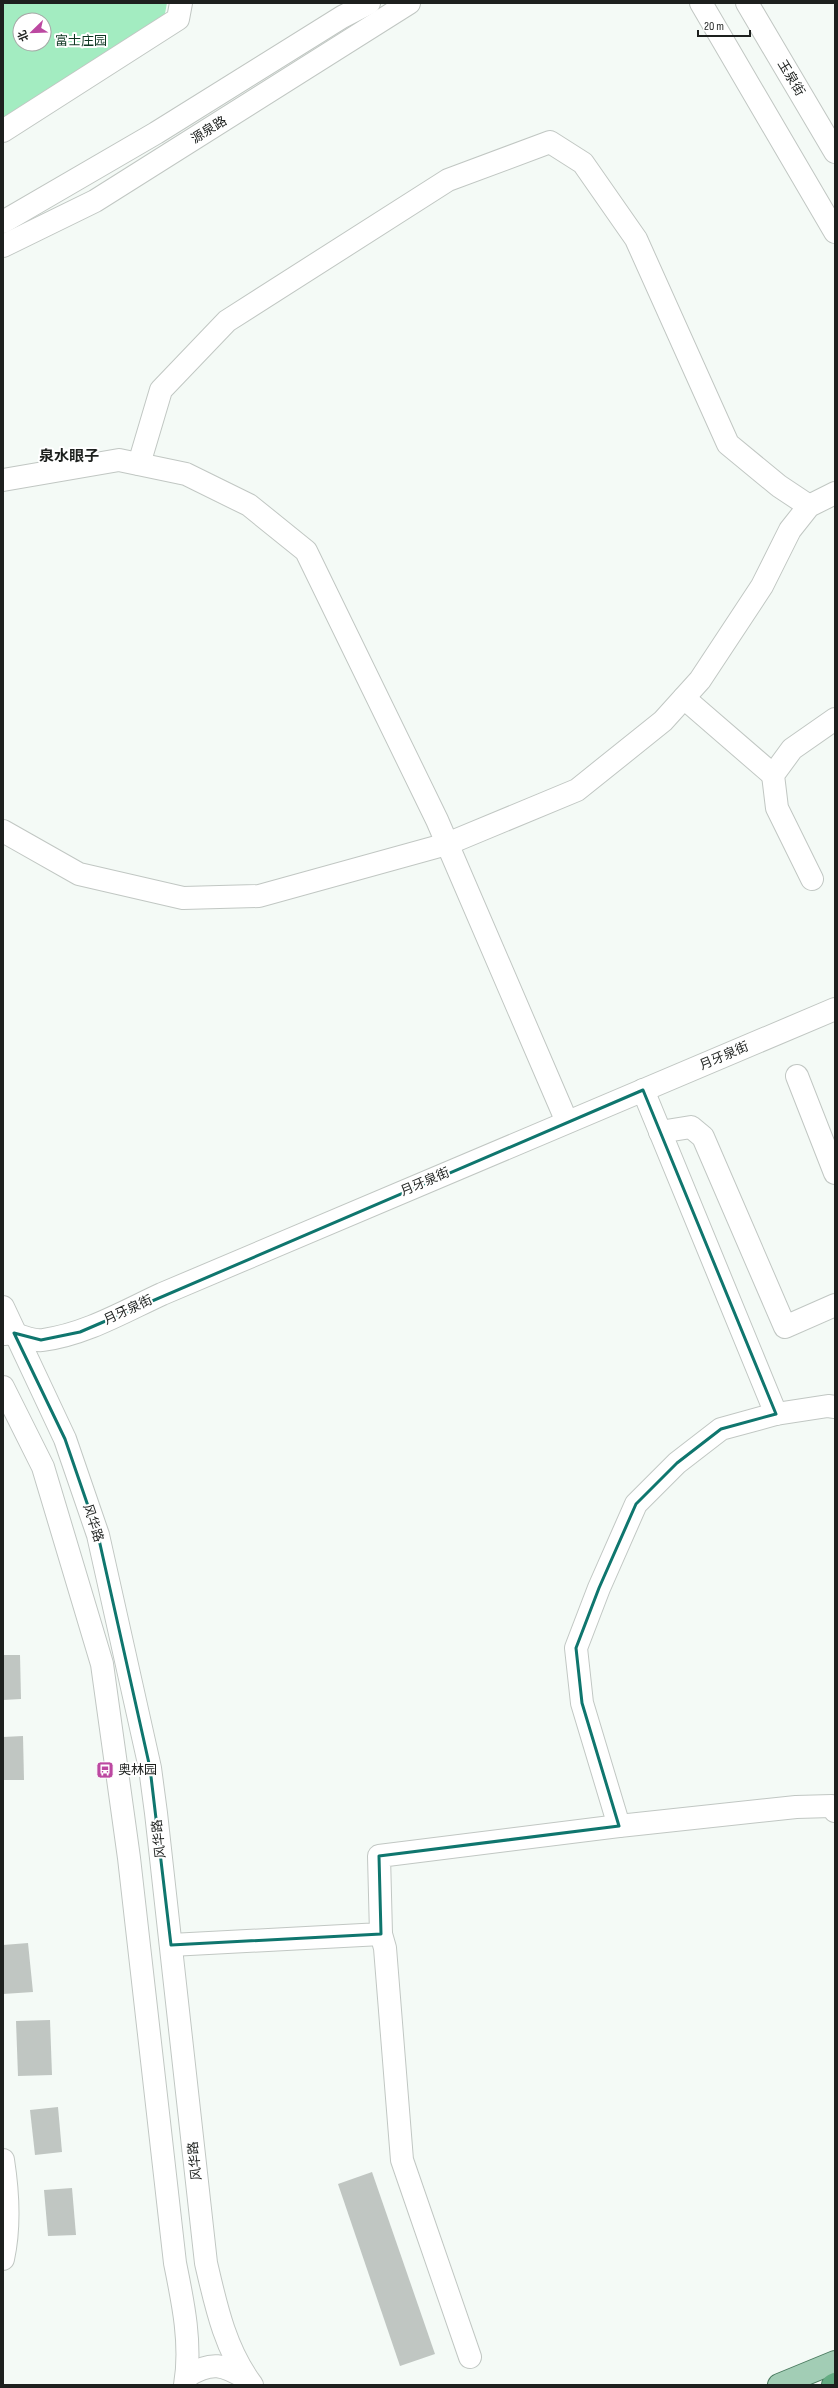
<svg xmlns="http://www.w3.org/2000/svg" width="838" height="2388" font-family="'Sofia Sans Condensed','Noto Sans SC',sans-serif">
<style>
.green{fill:#a3ecc1;fill-rule:evenodd}
.building{fill:#c0c6c2}
.lines{fill:none;stroke-linecap:round;stroke-linejoin:round}
.minor-casing{stroke:#c1c7c3;stroke-width:24}
.major-casing{stroke:#4b7b60;stroke-width:24}
.highway-casing{stroke:#4b7b60;stroke-width:24}
.minor{stroke:#fff;stroke-width:22}
.major{stroke:#a2cdb5;stroke-width:22}
.highway{stroke:#64ac83;stroke-width:22}
.marked{fill:none;stroke:#0f766e;stroke-width:3;stroke-linejoin:round}
.labels{text-anchor:middle;dominant-baseline:central;stroke-width:4;stroke-linejoin:round;paint-order:stroke}
.park-label{font-size:13px;fill:#103824;stroke:#fff}
.street-label{font-size:13px;fill:#1d201e;stroke:#fff}
.poi-label{font-size:13px;fill:#1d201e;stroke:#fff;text-anchor:start}
.quarter-label{font-size:15px;font-weight:bold;fill:#1d201e;stroke:#fff}
</style>
<rect width="100%" height="100%" fill="#f4faf6"/>
<!-- green -->
<path class="green" d="M 3,3 L 167,3 L 162,29 L 3,143 ZM 20,20 L 44,20 L 44,44 L 20,44 Z"/>
<!-- building -->
<g class="building">
<polygon points="3,1655 20,1655 21,1699 3,1700"/>
<polygon points="23,1736 24,1780 3,1780 3,1737"/>
<polygon points="28,1943 33,1992 3,1994 3,1945"/>
<polygon points="50,2020 52,2075 18,2076 16,2021"/>
<polygon points="58,2107 62,2152 35,2155 30,2110"/>
<polygon points="372,2172 435,2354 400,2366 338,2184"/>
<polygon points="72,2188 76,2235 48,2236 44,2190"/>
</g>
<g class="lines">
<!-- minor casing -->
<g class="minor-casing">
<g id="minor">
<polyline points="701,3 835,232"/>
<polyline points="747,3 835,152"/>
<polyline points="3,131 178,19 181,3"/>
<polyline points="3,222 156,133 342,17 369,3"/>
<polyline points="3,246 95,201 409,3"/>
<polyline points="139,464 161,390 227,321 448,180 550,142 583,163 636,239 728,444 779,486 809,506"/>
<polyline points="3,480 119,460 186,474 249,505 306,551 437,820 567,1122"/>
<polyline points="684,698 773,775"/>
<polyline points="3,831 79,874 183,898 259,896 447,844 577,790 663,721 700,680 762,586 790,530 809,506 835,493"/>
<polyline points="812,879 777,808 773,775 792,749 835,719"/>
<polyline points="797,1076 835,1173"/>
<polyline points="643,1090 776,1414"/>
<polyline points="660,1132 691,1127 703,1137 785,1327 835,1305"/>
<path d="M 3,1307 L 65,1439 L 98,1535 L 150,1768 L 156,1813 L 206,2263 C 216,2306 225,2349 252,2385"/>
<path d="M 4,1334 C 18,1332 30,1342 43,1340 C 86,1334 123,1312 162,1294 L 835,1009"/>
<path d="M 3,1387 L 43,1467 L 102,1664 L 129,1858 L 175,2263 C 183,2302 192,2345 185,2385"/>
<polyline points="619,1826 582,1703 576,1648 599,1588 636,1504 677,1463 721,1429 776,1414 828,1406 835,1407"/>
<polyline points="381,1934 385,1948 402,2160 470,2357"/>
<polyline points="171,1945 381,1934 379,1856 619,1826 796,1807 832,1806 835,1811"/>
<path d="M 3,2160 C 8,2192 10,2227 3,2259"/>
<path d="M 187,2376 C 212,2361 223,2364 247,2379"/>
</g>
</g>
<!-- major casing -->
<g class="major-casing">
<polyline id="major" points="779,2385 835,2362"/>
</g>
<!-- highway casing -->
<g class="highway-casing">
<polyline id="highway" points="833,2385 835,2384"/>
</g>
<!-- minor -->
<use href="#minor" class="minor"/>
<!-- major -->
<use href="#major" class="major"/>
<!-- highway -->
<use href="#highway" class="highway"/>
</g>
<!-- marked area -->
<path class="marked" d="M 643,1090 L 776,1414 L 721,1429 L 677,1463 L 636,1504 L 599,1588 L 576,1648 L 582,1703 L 619,1826 L 379,1856 L 381,1934 L 171,1945 L 150,1768 L 98,1535 L 65,1439 L 14,1333 L 41,1340 L 80,1332 Z"/>
<!-- icons -->
<defs>
<g id="bus-square" transform="scale(0.9)"><rect x="-9" y="-9" width="18" height="18" rx="4" fill="#bc48a1" stroke="#fff"/><path d="M-5-6H5V4H4V6H2V4H-2V6H-4V4H-5ZM-3.5-4V0h7V-4ZM-3.5 1.2v1.5H-2V1.2ZM2 1.2v1.5H3.5V1.2Z" fill="#fff"/></g>
</defs>
<g fill-rule="evenodd">
<use href="#bus-square" x="105" y="1770"/>
</g>
<g class="labels">
<!-- park labels -->
<g class="park-label">
<text x="81" y="41">富士庄园</text>
</g>
<!-- street labels -->
<g class="street-label">
<text transform="translate(791 78) rotate(59)">玉泉街</text>
<text transform="translate(209 130) rotate(-32)">源泉路</text>
<text transform="translate(724 1056) rotate(-23)">月牙泉街</text>
<text transform="translate(425 1182) rotate(-23)">月牙泉街</text>
<text transform="translate(128 1310) rotate(-25)">月牙泉街</text>
<text transform="translate(93 1523) rotate(72)">风华路</text>
<text transform="translate(159 1839) rotate(-96)">风华路</text>
<text transform="translate(195 2161) rotate(-96)">风华路</text>
</g>
<!-- poi labels -->
<g class="poi-label">
<text x="118" y="1770">奥林园</text>
</g>
<!-- quarter labels -->
<g class="quarter-label">
<text x="69" y="456">泉水眼子</text>
</g>
</g>
<!-- border -->
<rect width="838" height="2388" fill="none" stroke="#1d201e" stroke-width="8"/>
<!-- north arrow -->
<g transform="translate(32 32) rotate(247)"><circle r="19" fill="#ffffff" stroke="#a5a6a5"/>
<path d="M0-3L7 15L0 10L-7 15Z" fill="#bc48a1"/>
<text y="-6" font-size="11" font-weight="bold" text-anchor="middle" fill="#1d201e">北</text>
</g>
<!-- scale -->
<path d="M698 30v6h52v-6" fill="none" stroke="#1d201e" stroke-width="2"/>
<text x="704" y="30" font-size="12" fill="#1d201e" stroke="#ffffff" stroke-width="3" paint-order="stroke">20 m</text>
</svg>
